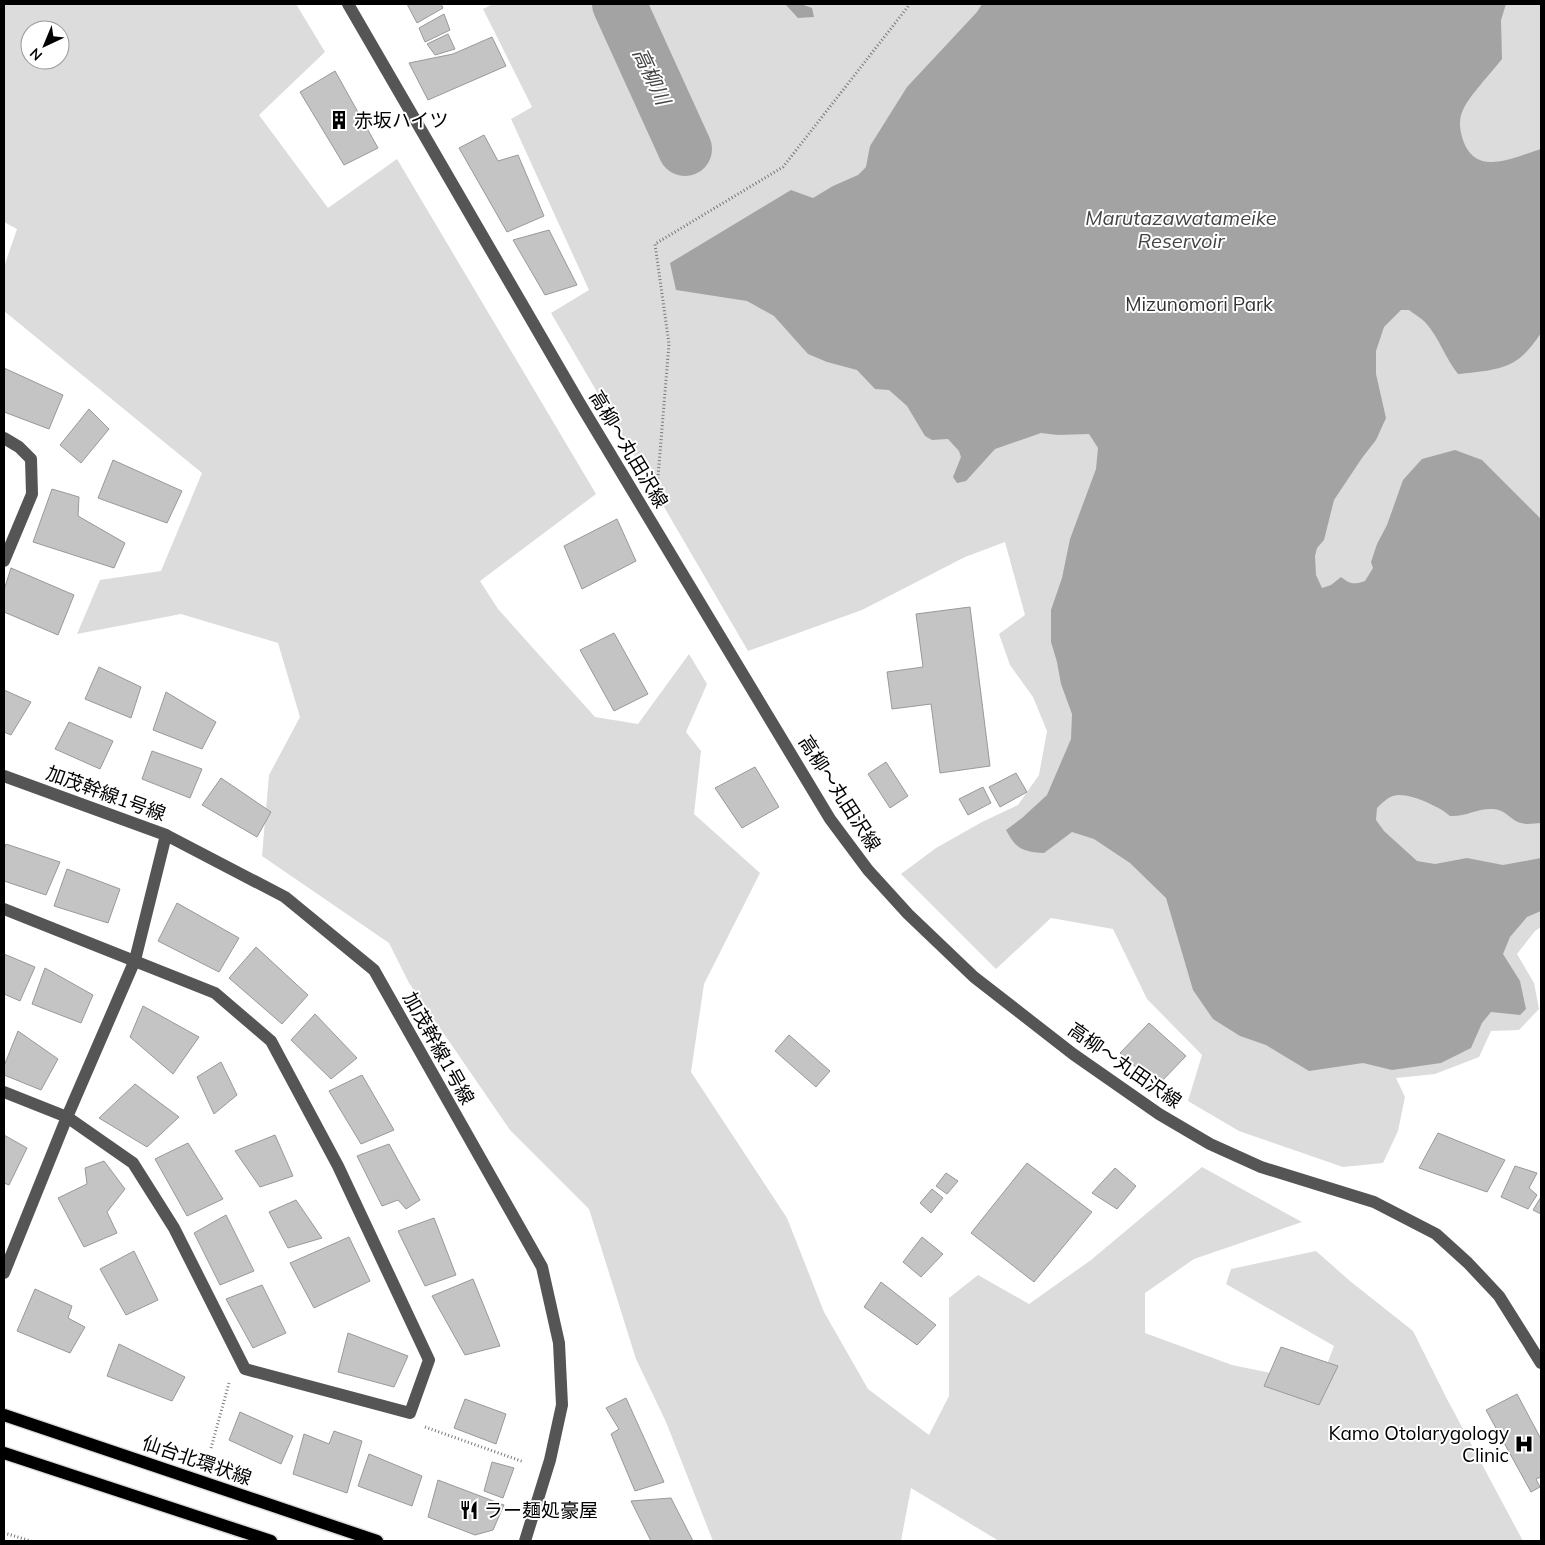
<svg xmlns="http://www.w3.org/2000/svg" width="1545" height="1545" font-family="Mulish,'Noto Sans JP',sans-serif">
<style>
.green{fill:#dcdcdc;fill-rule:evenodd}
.water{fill:#a3a3a3}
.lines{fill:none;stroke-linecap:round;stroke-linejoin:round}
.river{stroke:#a3a3a3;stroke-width:54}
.building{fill:#c4c4c4;stroke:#999}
.major-casing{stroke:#dbdbdb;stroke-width:15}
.path{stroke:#777;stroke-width:3;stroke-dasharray:1 2.5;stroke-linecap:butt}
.minor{stroke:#555;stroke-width:12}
.major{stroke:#000;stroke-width:12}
.labels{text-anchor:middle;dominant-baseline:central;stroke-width:4;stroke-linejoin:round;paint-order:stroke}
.poi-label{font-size:19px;fill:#000;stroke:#fff;text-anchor:start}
.park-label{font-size:19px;fill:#333;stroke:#fff}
.street-label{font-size:19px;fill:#000;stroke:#fff}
.water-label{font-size:20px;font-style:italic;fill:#444;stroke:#fff}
</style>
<rect width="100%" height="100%" fill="#fff"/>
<!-- green -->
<g class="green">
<path d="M 4,4 L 296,4 L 325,52 L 259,115 L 328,208 L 397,159 L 596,494 L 480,581 L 498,609 L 595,717 L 638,724 L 689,654 L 707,684 L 686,732 L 701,751 L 694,814 L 760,873 L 704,984 L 691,1072 L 787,1218 L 824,1312 L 868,1389 L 929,1435 L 949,1396 L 949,1298 L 978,1275 L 1029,1304 L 1091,1260 L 1202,1167 L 1302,1222 L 1194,1259 L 1145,1293 L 1145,1333 L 1232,1365 L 1320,1383 L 1334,1346 L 1226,1284 L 1231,1269 L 1316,1251 L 1350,1281 L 1413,1331 L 1447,1399 L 1523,1541 L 999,1541 L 911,1488 L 901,1541 L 713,1541 L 666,1422 L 636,1359 L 589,1209 L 510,1130 L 409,983 L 389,943 L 262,856 L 269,775 L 300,717 L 278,643 L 181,614 L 77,634 L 100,580 L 161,571 L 202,473 L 4,311 L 4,267 L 17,229 L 4,222 ZM 30,30 L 60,30 L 60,60 L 30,60 Z"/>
<polygon points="493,4 1541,4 1541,301 1504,366 1517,360 1541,333 1541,519 1539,517 1541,524 1541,927 1535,931 1517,954 1534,983 1539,1009 1519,1030 1491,1031 1479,1057 1435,1074 1396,1078 1405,1097 1398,1131 1383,1163 1343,1167 1239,1131 1188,1101 1202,1055 1147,999 1113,929 1051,918 996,969 901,874 936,848 982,822 1018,805 1039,775 1047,731 1033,697 1010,665 999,634 1025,615 1005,542 965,557 862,610 748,651 551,313 589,290 511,119 532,107 483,9"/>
</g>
<!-- water -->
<g class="water">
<polygon points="785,4 801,4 812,8 814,17 798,18"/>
<path d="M 982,4 L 1506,4 L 1501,20 L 1502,59 C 1492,72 1469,96 1463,110 C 1458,120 1460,131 1463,140 C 1476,178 1514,157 1541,149 L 1541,333 C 1535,342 1526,354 1517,360 C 1501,371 1477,372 1458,374 C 1445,358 1439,337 1425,322 C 1421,318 1414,314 1409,310 L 1401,310 L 1384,327 L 1376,351 L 1376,374 L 1386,418 L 1376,440 L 1362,458 L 1334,500 L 1324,540 L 1317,548 L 1315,556 L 1316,575 L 1322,588 L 1331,585 L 1341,577 C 1350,584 1354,585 1365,581 L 1373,568 L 1371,562 L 1377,544 L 1387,525 L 1403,480 L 1422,459 L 1455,450 L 1482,460 L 1541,519 L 1541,823 C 1535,823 1527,825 1521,823 C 1511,821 1507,810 1493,809 C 1478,808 1465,817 1450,816 C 1440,807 1407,791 1393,796 C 1388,797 1381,804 1377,808 L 1376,820 L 1384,831 L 1417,861 L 1435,864 L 1467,858 L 1503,865 L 1541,858 L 1541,911 L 1527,917 L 1510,937 L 1503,954 L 1520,981 L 1526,1009 L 1520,1015 L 1491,1012 L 1482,1023 L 1471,1048 L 1441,1063 L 1392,1070 L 1363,1063 L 1309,1071 L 1266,1045 L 1240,1036 L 1213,1019 L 1193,990 L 1166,898 L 1130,863 L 1094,839 L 1072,832 L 1044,853 C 1023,852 1016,849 1006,830 L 1022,818 L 1047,795 L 1071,739 L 1072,714 L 1061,684 L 1057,662 L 1051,642 L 1051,610 L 1062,578 L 1070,539 L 1096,469 L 1098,448 L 1089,434 L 1058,435 L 1041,433 L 995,449 L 966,481 L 957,483 L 953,477 L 961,457 L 959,451 L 948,439 L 932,440 L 925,436 L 907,406 L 889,390 L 875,389 L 857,370 L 827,362 L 808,354 L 774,316 L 747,301 L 676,290 L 670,263 L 791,190 L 813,198 L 833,186 L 858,175 L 866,167 L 870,146 L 907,87 L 977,12 Z"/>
</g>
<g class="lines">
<!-- river -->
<polyline class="river" points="619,4 685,149"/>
</g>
<!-- building -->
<g class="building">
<polygon points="407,4 441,4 443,8 417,23"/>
<polygon points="444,14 450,30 425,42 419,28"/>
<polygon points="448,34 455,49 435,55 427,44"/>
<polygon points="492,37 506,66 428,100 409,63 453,54"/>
<polygon points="335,71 378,148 344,165 300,92"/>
<polygon points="484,135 498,161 518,155 544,216 507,232 459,148"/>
<polygon points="549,230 577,285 545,295 513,240"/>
<polygon points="4,368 63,395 49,429 4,412"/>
<polygon points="89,409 109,429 81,463 60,445"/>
<polygon points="113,460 182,491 167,523 98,498"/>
<polygon points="52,489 79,497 78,516 125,543 114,568 33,542"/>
<polygon points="617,519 636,561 582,589 564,546"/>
<polygon points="11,568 74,595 58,635 4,612 4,590"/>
<polygon points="970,607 990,766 940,773 931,704 892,709 887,672 923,667 916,614"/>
<polygon points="614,633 648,694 614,711 580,650"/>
<polygon points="99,667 141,687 131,718 85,699"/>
<polygon points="4,690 31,702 11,735 4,732"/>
<polygon points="166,692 216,722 202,749 153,730"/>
<polygon points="69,722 113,741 100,769 55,749"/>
<polygon points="152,751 202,769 190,798 142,779"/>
<polygon points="886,762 908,796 890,808 868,774"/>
<polygon points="755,767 779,807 742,828 715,788"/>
<polygon points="1016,773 1027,792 1000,807 989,787"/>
<polygon points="221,778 271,812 257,837 202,805"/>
<polygon points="983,787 991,803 968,815 959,799"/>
<polygon points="6,844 60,862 46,895 4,881 4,850"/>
<polygon points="67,869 120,889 108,923 54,906"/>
<polygon points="177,903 239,938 219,972 158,941"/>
<polygon points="256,947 308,995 282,1024 229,978"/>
<polygon points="4,954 35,967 20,1001 4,994"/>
<polygon points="45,968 93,995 81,1023 32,1004"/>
<polygon points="143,1006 199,1037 173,1074 130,1037"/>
<polygon points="315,1014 357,1058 331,1079 291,1040"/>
<polygon points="1149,1023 1186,1056 1157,1086 1120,1053"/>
<polygon points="18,1031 58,1059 41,1090 4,1075 4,1066"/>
<polygon points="789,1035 830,1071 816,1087 775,1051"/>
<polygon points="221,1062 237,1095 214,1114 197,1077"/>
<polygon points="362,1075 394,1130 361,1144 329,1091"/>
<polygon points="135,1084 179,1117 147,1147 99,1118"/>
<polygon points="1438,1133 1505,1160 1487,1192 1419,1168"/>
<polygon points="4,1135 27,1148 9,1185 4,1183"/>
<polygon points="275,1135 293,1176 260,1187 235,1151"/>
<polygon points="188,1143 223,1199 187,1216 155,1159"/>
<polygon points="389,1144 420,1200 406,1209 398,1200 382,1206 357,1156"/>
<polygon points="104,1161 125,1189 107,1212 117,1233 84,1247 58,1198 87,1184 85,1168"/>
<polygon points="1027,1163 1092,1212 1034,1282 971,1233"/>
<polygon points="1515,1166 1537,1173 1529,1188 1537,1195 1528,1209 1501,1197"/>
<polygon points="1115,1168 1136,1186 1117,1209 1092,1193"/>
<polygon points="946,1173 958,1181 947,1194 936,1186"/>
<polygon points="932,1189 943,1198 931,1213 920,1203"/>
<polygon points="1541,1197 1541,1214 1533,1210"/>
<polygon points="296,1200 322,1238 288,1248 269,1212"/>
<polygon points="226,1215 254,1271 220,1285 194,1233"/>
<polygon points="434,1218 456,1275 425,1286 398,1231"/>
<polygon points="349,1237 370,1281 314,1308 290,1263"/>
<polygon points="922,1237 943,1254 921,1277 903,1262"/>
<polygon points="134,1251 158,1300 126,1315 100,1269"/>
<polygon points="473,1279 500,1346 465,1355 432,1296"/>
<polygon points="881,1282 936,1325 917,1345 864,1307"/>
<polygon points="262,1285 286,1333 253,1348 226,1299"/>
<polygon points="35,1289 72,1306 68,1318 85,1327 70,1353 17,1331"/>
<polygon points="348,1333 408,1356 394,1387 338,1372"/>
<polygon points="119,1344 185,1377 172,1401 107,1376"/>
<polygon points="1281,1347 1338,1366 1319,1405 1264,1386"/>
<polygon points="1517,1394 1541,1439 1541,1477 1536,1479 1540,1487 1531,1492 1486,1410"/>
<polygon points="626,1398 664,1482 635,1491 611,1434 619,1429 606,1408"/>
<polygon points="465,1399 506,1414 496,1444 454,1428"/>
<polygon points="240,1412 293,1436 281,1464 229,1440"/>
<polygon points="334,1431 362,1441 347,1493 293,1474 304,1434 329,1444"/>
<polygon points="369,1454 422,1476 412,1506 358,1486"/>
<polygon points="492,1462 514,1468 503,1498 484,1491"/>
<polygon points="438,1480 504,1505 493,1530 475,1535 428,1517"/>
<polygon points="671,1498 693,1541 651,1541 631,1501"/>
</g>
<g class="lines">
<!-- major casing -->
<g class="major-casing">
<g id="major">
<polyline points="4,1415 377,1541"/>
<polyline points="4,1453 271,1541"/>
</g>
</g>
<!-- path -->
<g class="path">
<polyline points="657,489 669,344 655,244 783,167 910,4"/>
<polyline points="425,1427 524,1462"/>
<polyline points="211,1448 229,1383"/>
<polyline points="4,1533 31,1541"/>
</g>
<!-- minor -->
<g class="minor">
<polyline points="348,4 579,402 830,819 868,870 908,914 974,977 1073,1054 1159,1114 1210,1144 1261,1167 1374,1202 1436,1234 1468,1263 1499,1296 1541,1363"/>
<polyline points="4,438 19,447 31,459 32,494 4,561"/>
<polyline points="4,776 166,835 285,897 374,970 542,1267 559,1343 562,1405 550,1460 525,1541"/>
<polyline points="4,909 215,993 271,1041 338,1166 429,1360 410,1413 245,1369 174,1228 133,1163 67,1117 4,1092"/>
<polyline points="4,1273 67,1117 135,960 166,835"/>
</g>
<!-- major -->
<use href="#major" class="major"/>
</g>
<!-- icons -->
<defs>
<g id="building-bare" transform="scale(1.5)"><path d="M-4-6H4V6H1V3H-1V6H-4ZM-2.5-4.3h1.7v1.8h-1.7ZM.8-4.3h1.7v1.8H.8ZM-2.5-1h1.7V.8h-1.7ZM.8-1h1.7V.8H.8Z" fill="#000" stroke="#fff" stroke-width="2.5" paint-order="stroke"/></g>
<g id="hospital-bare" transform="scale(1.5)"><path d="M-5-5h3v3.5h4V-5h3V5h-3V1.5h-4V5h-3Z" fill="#000" stroke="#fff" stroke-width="2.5" paint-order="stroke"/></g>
<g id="restaurant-bare" transform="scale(1.5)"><path d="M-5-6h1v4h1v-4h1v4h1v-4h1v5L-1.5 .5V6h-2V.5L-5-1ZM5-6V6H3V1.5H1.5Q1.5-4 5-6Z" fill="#000" stroke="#fff" stroke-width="2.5" paint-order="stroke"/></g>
</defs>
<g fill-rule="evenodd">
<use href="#building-bare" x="339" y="120"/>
<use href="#hospital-bare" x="1524" y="1444"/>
<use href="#restaurant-bare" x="469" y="1510"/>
</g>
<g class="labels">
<!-- poi labels -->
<g class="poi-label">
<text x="354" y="120">赤坂ハイツ</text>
<text x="1509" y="1433" text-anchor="end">Kamo Otolarygology<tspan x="1509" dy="22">Clinic</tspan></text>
<text x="484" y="1510">ラー麺処豪屋</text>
</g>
<!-- park labels -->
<g class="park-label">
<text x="1199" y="304">Mizunomori Park</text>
</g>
<!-- street labels -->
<g class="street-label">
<text transform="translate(629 449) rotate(59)">高柳～丸田沢線</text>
<text transform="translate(106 793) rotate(20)">加茂幹線1号線</text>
<text transform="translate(840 793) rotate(57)">高柳～丸田沢線</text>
<text transform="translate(439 1048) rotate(61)">加茂幹線1号線</text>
<text transform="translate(1125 1065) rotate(35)">高柳～丸田沢線</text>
<text transform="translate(197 1460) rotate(19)">仙台北環状線</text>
</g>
<!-- water labels -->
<g class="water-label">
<text transform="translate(652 76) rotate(65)">高柳川</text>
<text x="1181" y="217">Marutazawatameike<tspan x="1181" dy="23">Reservoir</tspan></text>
</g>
</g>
<!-- border -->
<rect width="1545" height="1545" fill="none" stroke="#000000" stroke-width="10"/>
<!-- north arrow -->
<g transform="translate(45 45) rotate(224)"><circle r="24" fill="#ffffff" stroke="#999999"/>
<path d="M0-4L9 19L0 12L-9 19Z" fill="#000000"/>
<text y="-8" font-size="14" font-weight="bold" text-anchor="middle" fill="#000000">N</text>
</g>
</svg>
